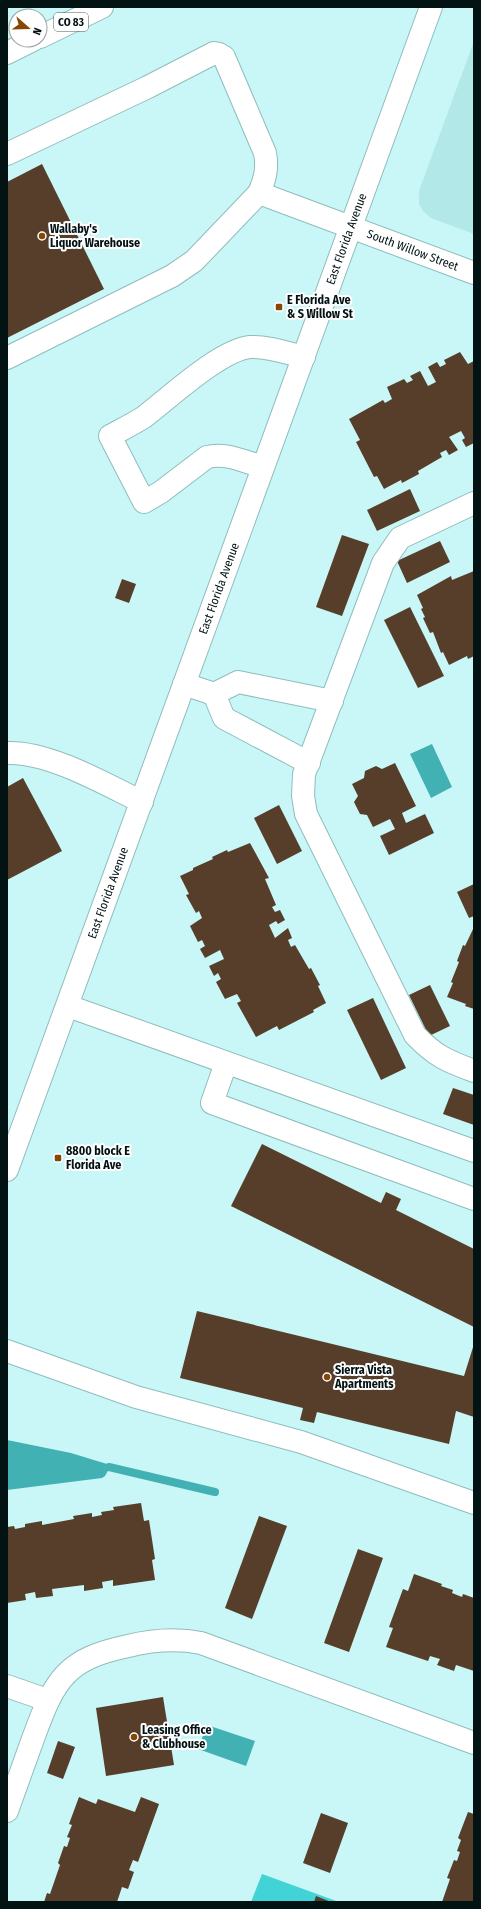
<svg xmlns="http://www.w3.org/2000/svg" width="481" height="1909" font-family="'Fira Sans Condensed',sans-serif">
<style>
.built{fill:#b3e8e9}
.green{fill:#41d3d6}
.water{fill:#42b1b3}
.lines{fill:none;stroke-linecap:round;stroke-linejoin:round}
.stream{stroke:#42b1b3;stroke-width:8}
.building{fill:#563e2a}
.minor-casing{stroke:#90bcbc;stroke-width:24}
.major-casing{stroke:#90bcbc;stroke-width:24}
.minor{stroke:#fff;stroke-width:22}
.major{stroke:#fff;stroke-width:22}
.poi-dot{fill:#844804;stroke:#fff;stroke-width:1.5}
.labels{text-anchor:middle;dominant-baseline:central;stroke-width:4;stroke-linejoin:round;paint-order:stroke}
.shield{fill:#fff;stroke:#4f595a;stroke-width:1}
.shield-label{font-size:11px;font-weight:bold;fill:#031213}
.poi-label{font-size:12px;font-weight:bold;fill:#031213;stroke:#fff;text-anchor:start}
.street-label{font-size:12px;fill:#031213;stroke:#fff}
</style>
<rect width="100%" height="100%" fill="#c9f6f6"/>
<!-- built -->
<polygon class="built" points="474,41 474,234 431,218 423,211 419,204 419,191"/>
<!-- green -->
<polygon class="green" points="262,1874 339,1902 251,1902"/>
<!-- water -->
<g class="water">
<polygon points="432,744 452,787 431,798 410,754"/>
<polygon points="7,1440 71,1453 107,1464 109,1469 105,1476 102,1478 7,1490"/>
<polygon points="207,1725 255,1741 246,1766 198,1749"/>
</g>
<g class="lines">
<!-- stream -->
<polyline class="stream" points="109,1467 215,1492"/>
</g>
<!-- building -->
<g class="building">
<polygon points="42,164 104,289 7,338 7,182"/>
<polygon points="460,352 468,364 474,361 474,443 466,447 462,440 465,438 461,431 449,437 458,450 449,455 446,450 440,453 442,457 418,471 419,474 402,483 401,480 384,489 377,476 374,477 356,442 360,440 349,419 383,400 385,403 392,399 387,387 404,379 407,383 413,380 410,376 420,371 428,386 436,382 428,367 437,362 440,367 446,364 444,360"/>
<polygon points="410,489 420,511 377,531 367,510"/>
<polygon points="342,535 369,544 342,616 316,607"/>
<polygon points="440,541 450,562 407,583 397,561"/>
<polygon points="474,571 474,656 468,659 467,656 449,665 443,652 441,653 433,632 430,633 423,618 425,617 421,609 423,608 417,595 451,576 452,580"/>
<polygon points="122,579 136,584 129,603 115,598"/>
<polygon points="410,607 444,676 418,688 384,620"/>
<polygon points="395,763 416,806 402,813 406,823 425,814 434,833 389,855 380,836 395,829 390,819 373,827 367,815 360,814 354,802 358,796 352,784 364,778 365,771 376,766 382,769"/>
<polygon points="23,778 62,851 7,880 7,787"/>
<polygon points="279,805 302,851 277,864 254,818"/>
<polygon points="250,843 269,878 265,879 276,905 272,907 275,912 280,910 285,920 278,924 276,921 269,925 275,938 288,928 292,938 288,940 291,947 295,945 309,969 311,968 320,985 318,986 326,1003 313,1010 314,1012 279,1030 277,1026 256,1037 237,1003 241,1001 237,994 225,999 216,982 221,979 218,973 214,976 209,966 224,959 220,950 205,958 200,949 205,946 202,940 198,942 190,926 202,918 199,911 196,913 186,895 189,894 180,876 193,870 193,868 213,859 212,857 227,850 228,852"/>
<polygon points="474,884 474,916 469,918 457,892"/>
<polygon points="474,927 474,1009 465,1006 466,1004 447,997 453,983 451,982 459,962 457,961 463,945 465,946"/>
<polygon points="430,985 450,1026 429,1036 409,995"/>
<polygon points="373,998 406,1068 381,1080 347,1010"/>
<polygon points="453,1088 474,1095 474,1125 443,1114"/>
<polygon points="262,1144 381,1203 386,1192 401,1199 396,1210 474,1249 474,1327 231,1206"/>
<polygon points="197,1311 464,1376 474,1344 474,1417 456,1411 449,1444 317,1412 314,1423 300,1420 303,1408 180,1378"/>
<polygon points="141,1503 144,1521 149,1520 155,1559 152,1560 155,1580 113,1586 113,1580 102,1582 103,1588 84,1591 84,1585 52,1589 53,1596 36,1598 35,1592 25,1594 26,1600 7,1603 7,1527 14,1526 15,1529 25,1527 25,1524 42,1521 42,1525 74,1519 73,1516 92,1513 92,1517 102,1515 101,1512 114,1510 113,1507"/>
<polygon points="259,1516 287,1526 252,1619 225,1608"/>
<polygon points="358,1549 383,1558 349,1652 324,1643"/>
<polygon points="414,1574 442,1584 441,1586 453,1590 452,1593 462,1597 463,1594 474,1598 474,1671 456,1665 454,1671 437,1665 440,1659 430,1656 428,1661 386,1647 393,1628 389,1627 403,1589 408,1591"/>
<polygon points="163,1697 174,1765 106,1776 96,1708"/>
<polygon points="58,1741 75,1747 63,1779 47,1773"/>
<polygon points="79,1797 96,1804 98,1799 135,1812 141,1797 159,1804 138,1862 133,1860 129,1870 134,1872 128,1889 122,1887 117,1902 44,1902 47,1893 50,1894 60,1865 58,1863 64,1846 67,1847 70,1838 67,1837 72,1825 69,1824"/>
<polygon points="468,1812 474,1814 474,1902 442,1902 450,1879 447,1878 454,1860 457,1861 460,1852 457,1851 461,1840 458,1838"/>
<polygon points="321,1813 348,1823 330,1873 303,1863"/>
<polygon points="316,1896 331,1902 314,1902"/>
</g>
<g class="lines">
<!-- minor casing -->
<g class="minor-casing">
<g id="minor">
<path d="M 7,154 L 148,87 L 214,53 L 219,54 L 224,57 L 265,153 C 268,168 265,179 259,193 L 194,261 L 172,276 L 7,358"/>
<path id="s1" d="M 259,193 L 474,273"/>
<path d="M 263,467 C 245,462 226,452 207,457 L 161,492 L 144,502 L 110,436 C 121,430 133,424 144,417 C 169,398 220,350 250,347 C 267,346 287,353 304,357"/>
<path d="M 474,503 L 400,538 L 383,563 L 304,774 L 303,796 L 306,814 L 415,1035 C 435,1056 447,1061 474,1071"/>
<polyline points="184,684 214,694 238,682 332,701"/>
<polyline points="214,694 224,718 309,763"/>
<path d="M 7,753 C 48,751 105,784 142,802"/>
<polyline points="68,1006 474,1151"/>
<polyline points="226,1063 212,1103 474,1199"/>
<polyline points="7,1351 136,1397 301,1442 474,1503"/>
<polyline points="7,1686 47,1700"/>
<path d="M 7,1811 C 16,1786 25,1761 34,1736 C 55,1679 66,1659 128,1646 C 153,1640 176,1638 201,1643 L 474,1743"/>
</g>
</g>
<!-- major casing -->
<g class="major-casing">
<g id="major">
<polyline points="40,37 102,7"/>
<polyline points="7,53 33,40"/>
<path id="s2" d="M 7,1170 L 431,7"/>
</g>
</g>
<!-- minor -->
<use href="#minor" class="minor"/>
<!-- major -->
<use href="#major" class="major"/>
</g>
<!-- markers -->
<g class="poi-dot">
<circle cx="42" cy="236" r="4"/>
<rect x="275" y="303" width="8" height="8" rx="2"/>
<rect x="54" y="1154" width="8" height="8" rx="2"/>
<circle cx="327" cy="1377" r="4"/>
<circle cx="134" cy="1737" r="4"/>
</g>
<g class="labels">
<!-- shield labels -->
<rect class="shield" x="54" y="13" width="34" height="18" rx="3"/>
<g class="shield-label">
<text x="71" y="22">CO 83</text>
</g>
<!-- poi labels -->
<g class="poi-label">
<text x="50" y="229">Wallaby's<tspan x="50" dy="14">Liquor Warehouse</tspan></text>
<text x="287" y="300">E Florida Ave<tspan x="287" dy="14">&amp; S Willow St</tspan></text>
<text x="66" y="1151">8800 block E<tspan x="66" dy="14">Florida Ave</tspan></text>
<text x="335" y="1370">Sierra Vista<tspan x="335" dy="14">Apartments</tspan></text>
<text x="142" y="1730">Leasing Office<tspan x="142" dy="14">&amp; Clubhouse</tspan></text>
</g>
<!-- street labels -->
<g class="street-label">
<text stroke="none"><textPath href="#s2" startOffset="991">East Florida Avenue</textPath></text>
<text stroke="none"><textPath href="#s1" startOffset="164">South Willow Street</textPath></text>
<text stroke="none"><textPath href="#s2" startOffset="619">East Florida Avenue</textPath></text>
<text stroke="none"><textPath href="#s2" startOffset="295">East Florida Avenue</textPath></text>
</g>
</g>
<!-- border -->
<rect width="481" height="1909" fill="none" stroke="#031213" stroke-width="16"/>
<!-- north arrow -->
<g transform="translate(28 28) rotate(110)"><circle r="19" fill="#ffffff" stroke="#9aa0a1"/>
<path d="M0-3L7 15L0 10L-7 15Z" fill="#844804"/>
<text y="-6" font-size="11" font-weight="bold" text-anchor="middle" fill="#031213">N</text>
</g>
</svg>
